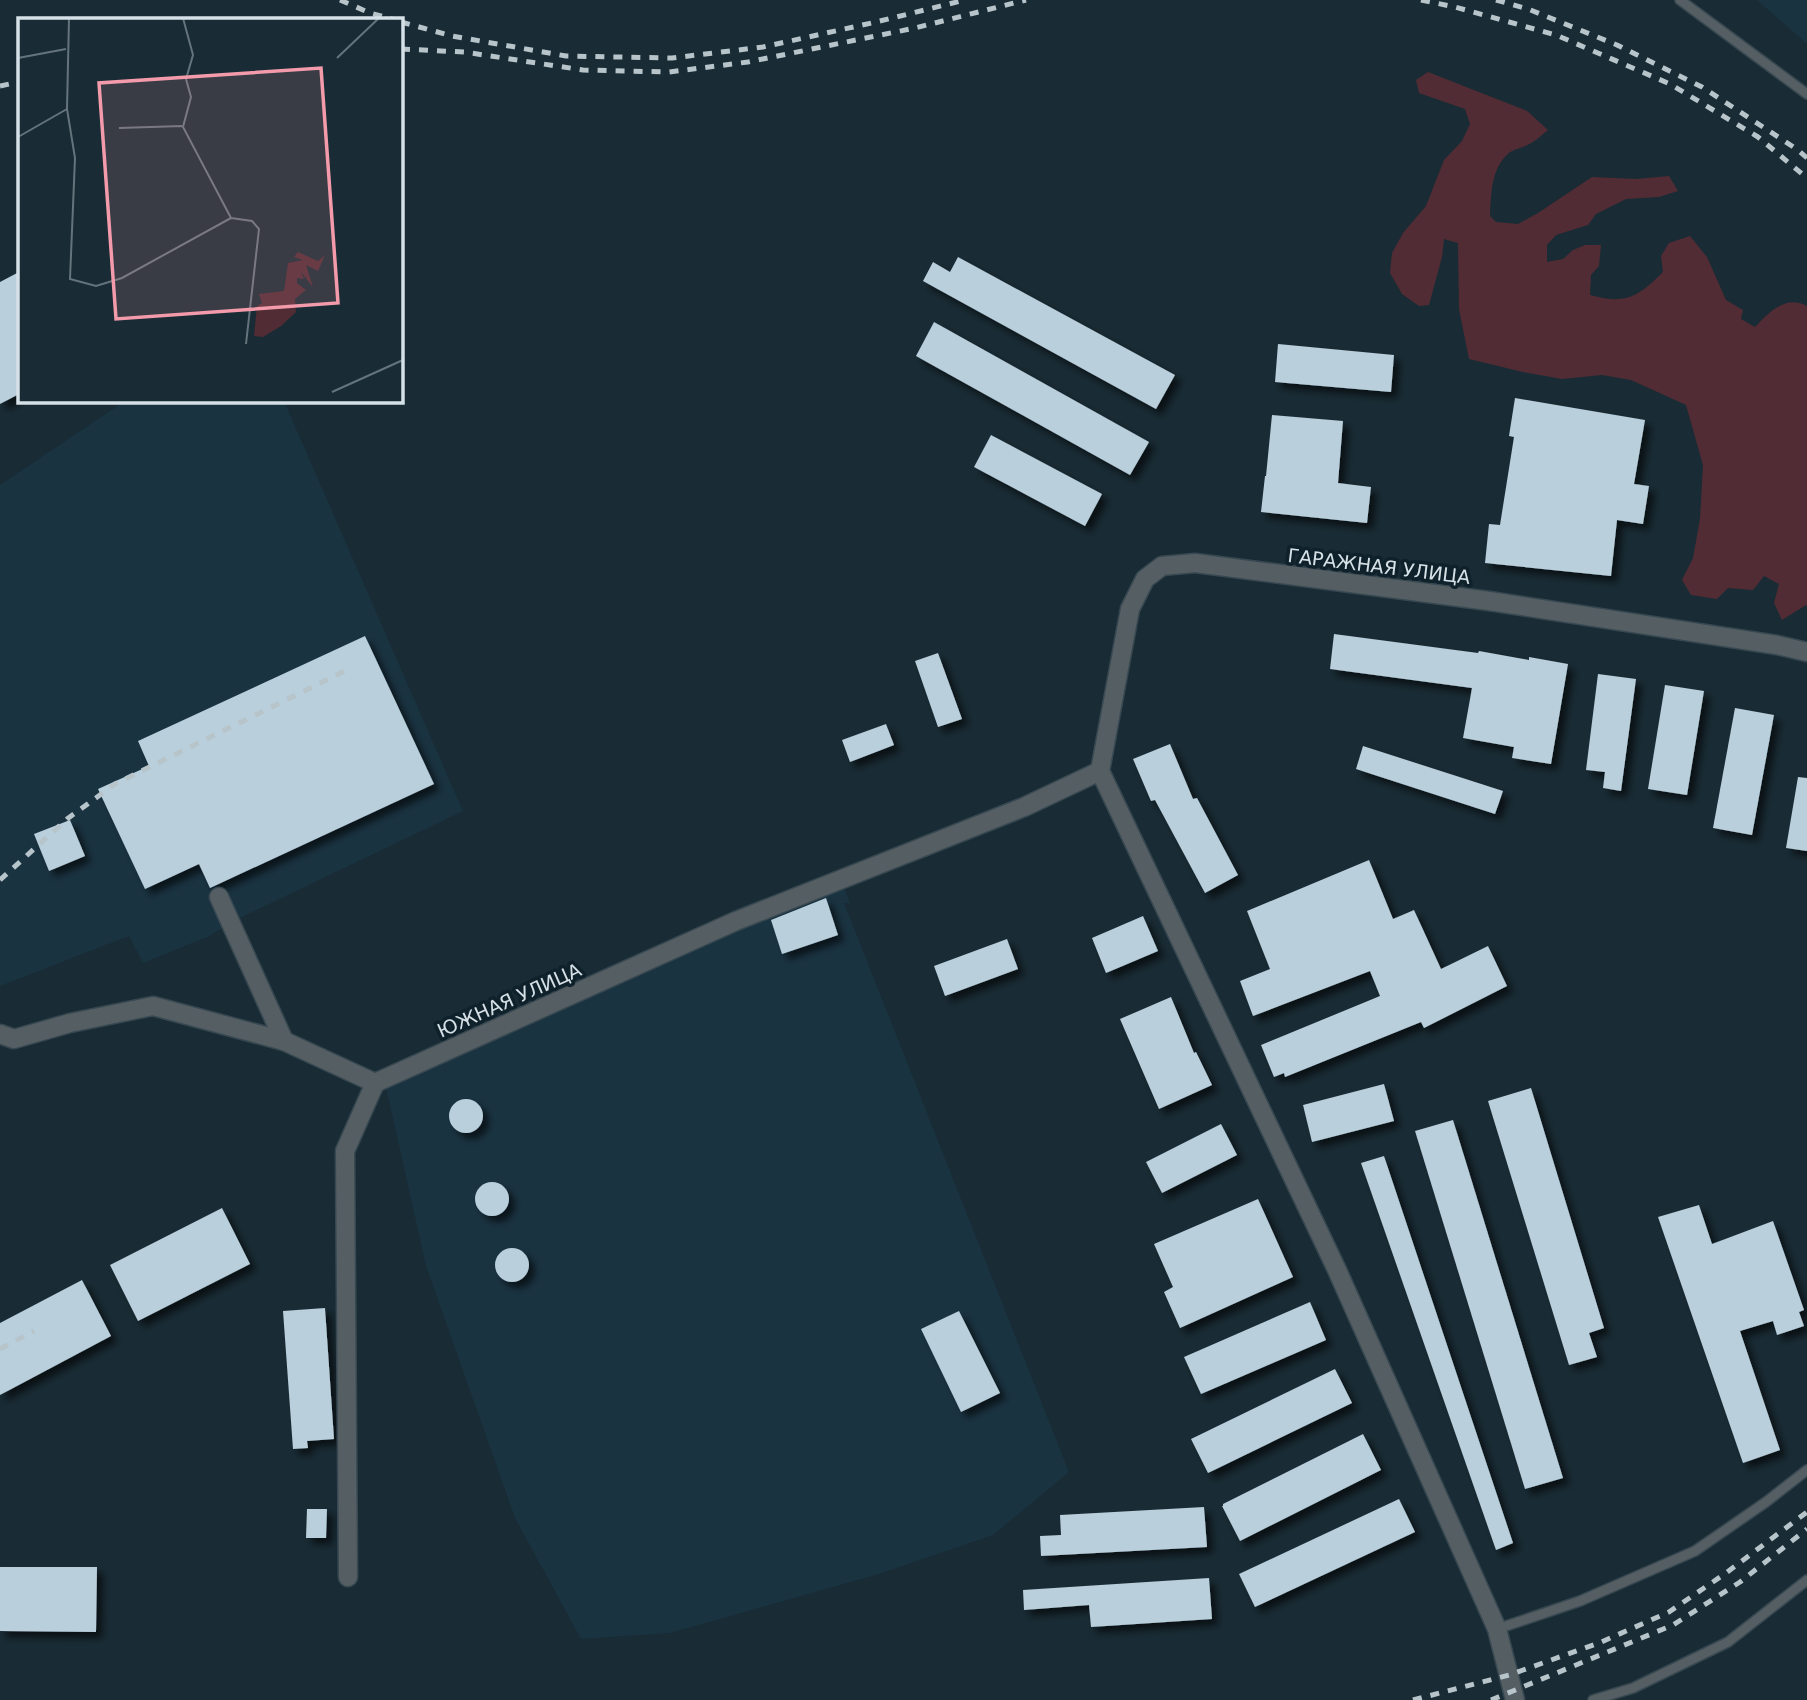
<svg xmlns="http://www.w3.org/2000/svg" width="1807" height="1700" font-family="'DejaVu Sans',sans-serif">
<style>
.built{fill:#1a3341}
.green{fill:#522c34}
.building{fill:#b9cfdc;filter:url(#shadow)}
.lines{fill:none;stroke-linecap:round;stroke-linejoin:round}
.lane-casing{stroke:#374851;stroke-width:12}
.street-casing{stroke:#374851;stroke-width:21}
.lane{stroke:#555e63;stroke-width:9}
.street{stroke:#555e63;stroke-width:18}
.rail{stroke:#b7c4ca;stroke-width:5;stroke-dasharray:9 9;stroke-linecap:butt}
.labels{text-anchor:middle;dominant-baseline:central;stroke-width:7;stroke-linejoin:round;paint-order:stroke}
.street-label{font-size:19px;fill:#d6e1e7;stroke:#0f212a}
.inset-road{fill:none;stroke:#65747c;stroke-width:2}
.view{fill:#f39aab;fill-opacity:0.15;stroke:#f39aab;stroke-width:3.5}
.inset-edge{fill:none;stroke:#d6e1e7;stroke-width:3.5}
</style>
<defs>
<filter id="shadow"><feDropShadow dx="6" dy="6" stdDeviation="3.5" flood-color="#0009"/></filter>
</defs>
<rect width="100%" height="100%" fill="#192b34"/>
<!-- built -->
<g class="built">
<polygon points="1757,0 1807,0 1807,44"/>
<polygon points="125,401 284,401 463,811 238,919 207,937 143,963 129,936 0,986 0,485"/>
<polygon points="842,882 850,903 844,903 1069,1472 993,1535 879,1574 670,1633 581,1639 515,1518 426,1266 382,1069 693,933"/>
</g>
<!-- green -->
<path class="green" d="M 1428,72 L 1527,111 L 1548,130 C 1541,136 1533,143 1525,146 C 1519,149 1514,149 1509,153 C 1491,168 1491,194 1490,216 L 1496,222 L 1518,224 L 1538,213 L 1592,177 L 1636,179 L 1669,176 L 1678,191 L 1659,197 L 1626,199 L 1596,214 L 1588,225 L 1556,235 L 1547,245 L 1547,262 L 1563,259 L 1573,250 L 1585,245 L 1601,245 L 1599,266 L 1591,275 L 1590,295 C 1626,305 1638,297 1663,272 L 1661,256 L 1669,243 L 1690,236 L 1707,257 L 1726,300 L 1743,310 L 1741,319 L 1755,327 C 1768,313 1786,294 1807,306 L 1807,606 L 1806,605 L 1782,620 L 1774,603 L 1779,584 L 1764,576 L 1753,590 L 1728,588 L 1717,599 L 1691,595 L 1682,580 L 1693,558 L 1700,519 L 1703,465 L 1686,405 L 1631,380 L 1602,375 L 1562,379 L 1523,372 L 1469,359 L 1459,309 L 1458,243 L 1444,239 L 1442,257 L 1429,305 L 1419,306 L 1402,294 L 1390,273 L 1392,253 L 1403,233 L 1426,206 L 1444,160 L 1462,141 L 1470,124 L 1465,109 L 1419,93 L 1416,80 Z"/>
<!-- building -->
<g class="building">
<polygon points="958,257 1175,375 1156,409 923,281 933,262 950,272"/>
<polygon points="19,272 19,394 0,404 0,282"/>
<polygon points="934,322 1149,442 1130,475 916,356"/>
<polygon points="1278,344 1394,355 1391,392 1275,382"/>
<polygon points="1515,398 1645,420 1634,484 1649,486 1643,524 1617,520 1611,576 1485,563 1489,524 1500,525 1514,437 1509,436"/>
<polygon points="1272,415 1343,421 1338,483 1371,487 1367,523 1261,512 1265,476 1266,476"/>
<polygon points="991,435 1102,494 1085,526 974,467"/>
<polygon points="1334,634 1478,653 1479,651 1529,660 1529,657 1568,664 1551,764 1512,758 1514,747 1463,738 1472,688 1330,669"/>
<polygon points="365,636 434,784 210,888 199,864 145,889 98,789 149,766 138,741"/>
<polygon points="938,653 962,719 938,727 915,661"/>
<polygon points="1598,674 1636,679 1621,791 1603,788 1605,772 1586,770"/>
<polygon points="1665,685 1704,691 1687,795 1648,789"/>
<polygon points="1735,708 1774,715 1752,835 1713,828"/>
<polygon points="886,724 894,745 850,762 842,740"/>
<polygon points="1170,744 1193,799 1197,798 1238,875 1205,893 1155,800 1151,801 1133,759"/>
<polygon points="1363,746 1503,791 1495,814 1356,769"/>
<polygon points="1798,777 1807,778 1807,851 1786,848"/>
<polygon points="70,820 85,856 49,871 34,834"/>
<polygon points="1369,860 1393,919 1414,910 1441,969 1488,946 1507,986 1424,1028 1421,1022 1285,1077 1284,1073 1274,1077 1261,1045 1380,996 1370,971 1253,1016 1240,981 1270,969 1247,911"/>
<polygon points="826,898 838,935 782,954 771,920"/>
<polygon points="1143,916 1158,951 1106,973 1092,938"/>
<polygon points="1007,939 1018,969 945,996 934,966"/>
<polygon points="1171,997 1194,1053 1196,1052 1212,1085 1159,1109 1120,1019"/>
<polygon points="1384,1084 1394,1121 1312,1142 1303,1105"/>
<polygon points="1531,1088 1604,1328 1589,1333 1597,1357 1569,1365 1488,1101"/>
<circle cx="466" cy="1116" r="17"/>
<polygon points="1453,1120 1563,1478 1525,1489 1415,1131"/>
<polygon points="1221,1124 1237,1155 1162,1193 1146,1162"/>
<polygon points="1384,1156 1513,1543 1496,1550 1361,1163"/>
<circle cx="492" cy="1199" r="17"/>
<polygon points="1258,1199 1293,1277 1180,1328 1164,1292 1173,1287 1154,1244"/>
<polygon points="1699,1205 1712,1244 1773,1221 1804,1310 1799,1312 1804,1326 1777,1335 1773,1321 1740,1331 1780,1450 1743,1463 1658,1217"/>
<polygon points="222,1208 250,1264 138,1321 110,1265"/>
<circle cx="512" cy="1265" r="17"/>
<polygon points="82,1280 111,1336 0,1395 0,1323"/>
<polygon points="1310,1302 1326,1340 1201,1394 1184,1357"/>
<polygon points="325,1308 334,1439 307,1441 308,1448 293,1449 283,1311"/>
<polygon points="959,1311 1000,1393 961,1412 921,1329"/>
<polygon points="1335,1369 1352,1403 1208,1473 1191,1439"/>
<polygon points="1363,1434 1381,1470 1240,1541 1222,1506 1223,1506 1223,1504"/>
<polygon points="1399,1499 1415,1532 1255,1607 1239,1574"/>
<polygon points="1204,1507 1207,1547 1041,1556 1040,1536 1061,1535 1060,1515"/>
<polygon points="307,1509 327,1509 326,1538 306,1538"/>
<polygon points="0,1567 97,1567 96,1632 0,1631"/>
<polygon points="1209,1578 1212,1619 1091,1627 1089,1605 1024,1610 1023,1590"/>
</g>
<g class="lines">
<!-- lane casing -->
<g class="lane-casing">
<g id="lane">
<polyline points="1680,0 1807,94"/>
<polyline points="1497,1629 1580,1601 1695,1551 1766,1502 1807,1470"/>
<polyline points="1593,1700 1633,1688 1728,1642 1807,1580"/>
</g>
</g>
<!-- street casing -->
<g class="street-casing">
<g id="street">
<polyline points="1100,771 1337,1270 1497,1629 1515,1700"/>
<polyline points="1100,771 1130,609 1145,579 1162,566 1195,563 1489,601 1777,645 1807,652"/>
<polyline points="219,897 284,1041"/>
<polyline points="0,1034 14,1039 70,1023 153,1006 284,1041 375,1083 736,921 1024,807 1100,771"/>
<polyline points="348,1577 345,1151 375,1083"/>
</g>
</g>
<!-- lane -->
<use href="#lane" class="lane"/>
<!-- street -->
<use href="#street" class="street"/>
<!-- rail -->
<g class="rail">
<polyline points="340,0 370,13 392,19"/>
<polyline points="1421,0 1455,7 1556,35 1670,84 1758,137 1807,178"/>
<polyline points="1496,0 1528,9 1617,45 1702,87 1798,150 1807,158"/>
<polyline points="401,22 452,36 566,56 672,58 763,47 876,22 965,0"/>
<polyline points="401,49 464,52 583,70 669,72 748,62 915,28 1026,0"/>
<polyline points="0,86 19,82"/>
<polyline points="0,880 67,819 115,784 349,669"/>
<polyline points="0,1349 34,1331"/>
<polyline points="1413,1700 1509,1675 1599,1643 1669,1612 1726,1573 1807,1512"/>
<polyline points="1491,1700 1673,1625 1740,1582 1807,1529"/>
</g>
</g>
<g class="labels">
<!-- street labels -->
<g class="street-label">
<text transform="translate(1379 566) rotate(7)">ГАРАЖНАЯ УЛИЦА</text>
<text transform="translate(509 1000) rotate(-24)">ЮЖНАЯ УЛИЦА</text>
</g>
</g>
<!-- overview -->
<g transform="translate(18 18)">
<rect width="385" height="385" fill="#192b34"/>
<path d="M 280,234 L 300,243 L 307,237 L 300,253 L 288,247 L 295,269 L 283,254 L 286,261 L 279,260 L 279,265 L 288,272 L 277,281 L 278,294 L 263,308 L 245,319 L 236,318 L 239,288 L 244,285 L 241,276 L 266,273 L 270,245 L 285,242 L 276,239 Z" fill="#522c34"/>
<path class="inset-road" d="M 51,0 L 49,91 L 57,140 L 52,261 L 78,268 L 104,260 L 213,200M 165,0 L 175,37 L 168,61 L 173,79 L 165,109 L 213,200M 0,40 L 48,31M 319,40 L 361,0M 101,110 L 164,108M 0,119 L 49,91M 213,200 L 234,203 L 241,211 L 228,326M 314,374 L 385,342"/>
<path class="view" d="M 303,50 L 320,285 L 98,301 L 81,65 Z"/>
<rect width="385" height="385" class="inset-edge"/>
</g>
</svg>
